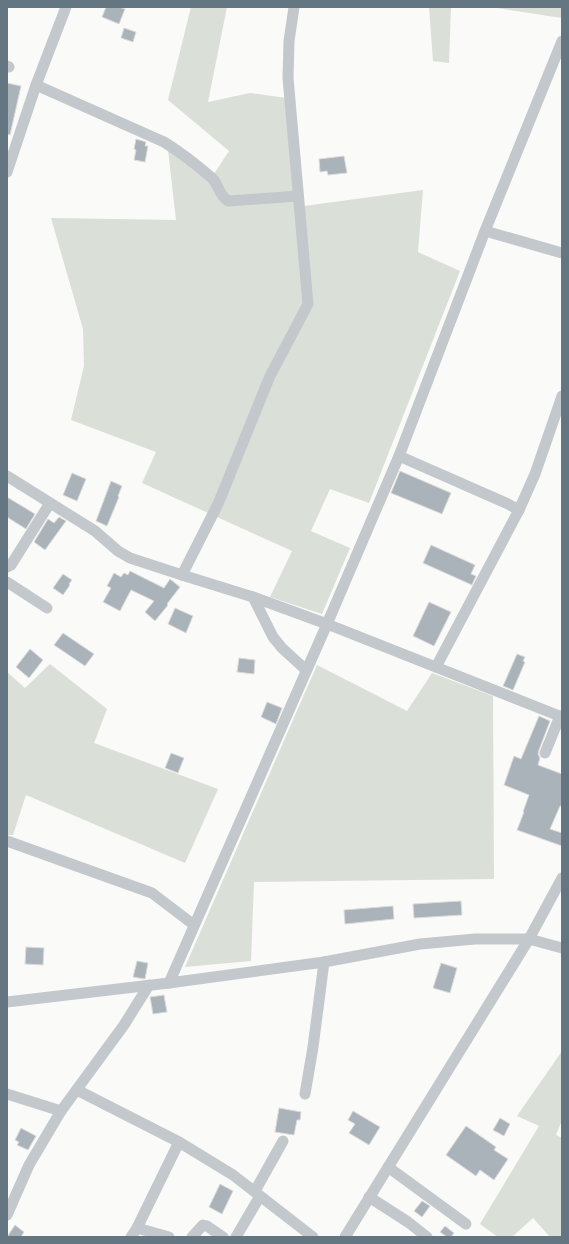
<svg xmlns="http://www.w3.org/2000/svg" width="569" height="1244" font-family="Mulish,sans-serif">
<style>
.green{fill:#dadfd7}
.building{fill:#aab3b9;stroke:#dcdcda}
.lines{fill:none;stroke-linecap:round;stroke-linejoin:round}
.minor{stroke:#c3c8cc;stroke-width:11}
</style>
<rect width="100%" height="100%" fill="#fafaf8"/>
<!-- green -->
<g class="green">
<polygon points="191,7 227,7 208,102 250,93 294,99 304,206 423,190 418,252 460,271 369,503 330,489 311,531 350,548 322,614 270,597 292,551 142,483 156,452 71,420 84,366 83,329 51,218 176,220 168,150 210,180 229,151 168,100"/>
<polygon points="429,7 451,7 449,63 433,61"/>
<polygon points="491,7 562,7 562,18"/>
<polygon points="50,664 107,709 94,743 218,789 185,863 26,795 13,835 7,835 7,672 25,688"/>
<polygon points="317,665 407,711 432,673 493,696 494,879 254,882 251,961 185,967"/>
<polygon points="562,1051 562,1120 556,1135 562,1138 562,1237 550,1237 533,1218 512,1237 498,1237 480,1224 539,1126 517,1116"/>
</g>
<!-- building -->
<g class="building">
<polygon points="106,7 119,7 125,9 119,24 102,17"/>
<polygon points="124,28 136,32 133,42 121,38"/>
<polygon points="7,83 21,86 10,135 7,134"/>
<polygon points="136,139 146,142 145,146 148,146 145,162 134,160 136,150 134,149"/>
<polygon points="344,156 347,173 328,175 327,171 320,172 319,159"/>
<polygon points="400,471 451,493 442,514 391,493"/>
<polygon points="72,473 86,479 77,501 63,495"/>
<polygon points="111,481 122,486 118,496 119,497 107,526 96,521"/>
<polygon points="7,497 35,514 26,529 7,517"/>
<polygon points="59,517 66,521 45,550 34,542 48,519 54,523"/>
<polygon points="431,545 475,565 471,574 476,576 472,585 423,563"/>
<polygon points="130,571 164,588 170,579 180,587 167,604 168,605 155,621 145,612 154,601 131,590 120,611 103,602 111,588 107,586 114,573 121,577 124,573 128,575"/>
<polygon points="63,574 72,580 69,584 70,585 63,595 53,588"/>
<polygon points="429,602 451,612 434,646 413,636"/>
<polygon points="175,608 193,616 186,633 168,624"/>
<polygon points="63,633 94,654 85,666 54,645"/>
<polygon points="30,649 43,660 29,678 16,667"/>
<polygon points="517,654 525,657 523,661 525,662 513,690 503,686"/>
<polygon points="239,658 255,660 254,674 237,672"/>
<polygon points="267,702 282,708 276,724 261,717"/>
<polygon points="539,716 550,721 539,750 538,754 540,758 538,765 562,774 562,806 560,806 550,829 562,833 562,846 517,830 524,812 523,812 529,795 504,785 514,756 521,759"/>
<polygon points="171,753 184,758 178,773 165,768"/>
<polygon points="461,901 462,915 414,918 413,904"/>
<polygon points="393,906 394,919 345,924 344,910"/>
<polygon points="26,947 44,948 43,965 25,964"/>
<polygon points="137,961 148,963 145,979 133,977"/>
<polygon points="441,963 457,968 450,993 433,988"/>
<polygon points="164,995 167,1012 153,1014 150,997"/>
<polygon points="279,1108 301,1112 300,1120 297,1120 294,1135 275,1132"/>
<polygon points="353,1111 380,1127 369,1145 349,1133 355,1124 348,1120"/>
<polygon points="500,1118 510,1124 504,1136 493,1130"/>
<polygon points="466,1126 496,1147 494,1150 508,1159 494,1180 480,1170 476,1176 446,1155"/>
<polygon points="21,1128 36,1136 28,1150 17,1145 19,1142 15,1140"/>
<polygon points="220,1184 233,1191 222,1214 209,1207"/>
<polygon points="422,1201 430,1206 422,1217 414,1211"/>
<polygon points="15,1225 24,1232 21,1237 7,1237"/>
<polygon points="445,1226 454,1233 451,1237 447,1237 440,1232"/>
</g>
<g class="lines">
<!-- minor -->
<g class="minor">
<polyline points="7,66 9,67"/>
<path d="M 36,85 L 164,142 C 180,152 197,165 212,178 C 219,185 218,194 228,201 L 298,196"/>
<polyline points="7,172 36,85 66,7"/>
<polyline points="485,231 562,253"/>
<polyline points="399,456 508,504 519,510"/>
<polyline points="7,476 95,531 118,551 130,558 182,575 253,597 327,624 562,717"/>
<polyline points="7,567 11,565 50,503"/>
<polyline points="182,575 218,504 270,376 308,304 288,78 289,41 294,7"/>
<polyline points="7,582 47,608"/>
<polyline points="253,597 273,637 282,648 306,670"/>
<polyline points="436,667 519,510 535,474 562,396"/>
<polyline points="545,753 560,716"/>
<polyline points="7,841 152,893 194,925"/>
<polyline points="169,983 327,624 399,456 485,231 562,41"/>
<polyline points="7,1002 169,983 324,962 420,944 475,939 529,939 562,948"/>
<polyline points="77,1090 179,1142 233,1175 313,1237"/>
<polyline points="7,1094 61,1111"/>
<polyline points="305,1094 313,1047 324,962"/>
<polyline points="388,1167 466,1224"/>
<polyline points="255,1191 283,1141"/>
<polyline points="369,1197 408,1222 427,1237"/>
<polyline points="7,1215 29,1165 61,1111 124,1025 149,985"/>
<polyline points="137,1228 169,1237"/>
<polyline points="131,1237 137,1228 179,1142"/>
<polyline points="192,1237 203,1225 207,1226 223,1237"/>
<polyline points="236,1237 260,1196"/>
<polyline points="345,1237 529,939 562,878"/>
</g>
</g>
<!-- border -->
<rect width="569" height="1244" fill="none" stroke="#657683" stroke-width="16"/>
</svg>
